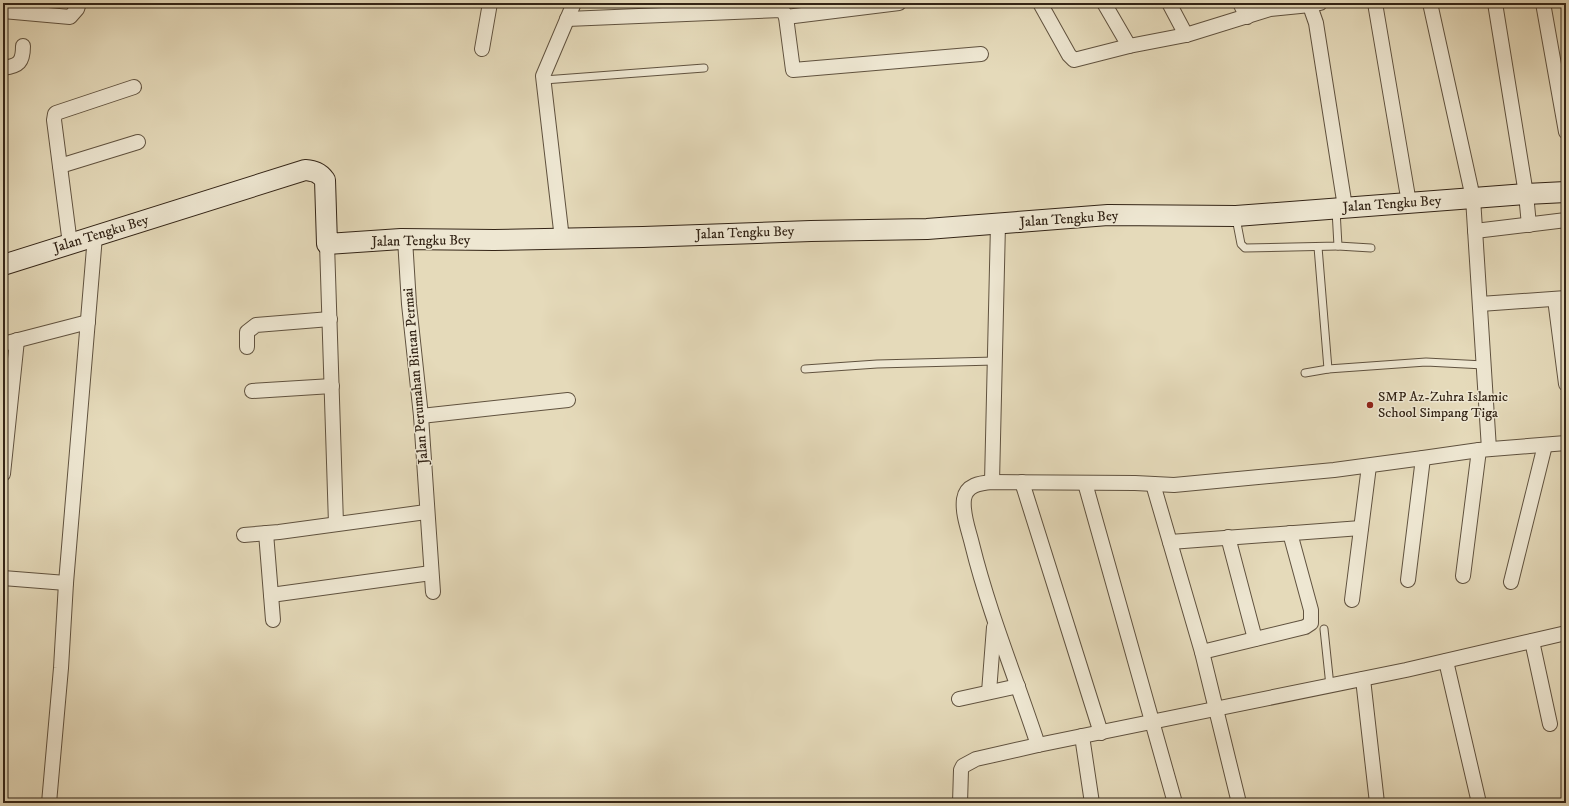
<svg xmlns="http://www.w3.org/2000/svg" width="1569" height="806" font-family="'IM FELL DW Pica',serif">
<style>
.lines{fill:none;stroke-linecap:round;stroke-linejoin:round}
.lane-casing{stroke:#60523f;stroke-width:9}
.street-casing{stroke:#60523f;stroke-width:16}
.secondary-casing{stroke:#332416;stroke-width:22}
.lane{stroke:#eee7d2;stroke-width:7}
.street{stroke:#eee7d2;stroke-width:14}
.secondary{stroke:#eee7d2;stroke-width:20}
.poi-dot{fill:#8f2418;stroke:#eee7d2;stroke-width:1.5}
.labels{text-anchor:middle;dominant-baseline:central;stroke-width:3;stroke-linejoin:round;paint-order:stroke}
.street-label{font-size:14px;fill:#332416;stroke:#eee7d2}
.poi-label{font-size:14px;fill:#332416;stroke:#eee7d2;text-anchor:start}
</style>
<rect width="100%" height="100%" fill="#e5daba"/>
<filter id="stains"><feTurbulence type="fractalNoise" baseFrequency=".005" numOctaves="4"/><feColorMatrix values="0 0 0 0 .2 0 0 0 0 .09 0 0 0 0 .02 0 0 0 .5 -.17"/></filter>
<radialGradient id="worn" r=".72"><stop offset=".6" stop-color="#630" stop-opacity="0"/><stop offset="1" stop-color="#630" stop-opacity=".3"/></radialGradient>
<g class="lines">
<!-- lane casing -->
<g class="lane-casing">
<g id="lane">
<polyline points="544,80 704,68"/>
<polyline points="1236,218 1241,244 1245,248 1338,246 1336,210"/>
<polyline points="1338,246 1371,248"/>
<polyline points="1318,247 1328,369"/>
<polyline points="805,369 877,364 995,361"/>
<polyline points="1305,373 1328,369 1426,362 1484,365"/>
<polyline points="1324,629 1330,686"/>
</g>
</g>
<!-- street casing -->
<g class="street-casing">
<g id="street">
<polyline points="1040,3 1069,55 1074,60 1129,46 1186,35 1270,9 1310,5 1320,3"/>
<polyline points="1104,3 1129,46"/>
<polyline points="1169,3 1186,35"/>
<polyline points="1240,3 1247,17"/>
<polyline points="1309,3 1316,23 1345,207"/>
<polyline points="1375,3 1409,203"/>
<polyline points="1430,3 1473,198 1489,449"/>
<polyline points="1495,3 1526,194 1529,225"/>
<polyline points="1543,3 1566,132"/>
<polyline points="3,11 70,17 77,9 79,3"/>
<polyline points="786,17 899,3"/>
<polyline points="567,19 781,10 784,13 786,17 793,70 981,54"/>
<polyline points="482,49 490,3"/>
<path d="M 3,68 C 19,66 23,62 23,46"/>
<polyline points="60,166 138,142"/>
<polyline points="1475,231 1566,220"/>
<polyline points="405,239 409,304 421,416 433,592"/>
<polyline points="562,239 543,76 574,3"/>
<polyline points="70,244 54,120 55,114 56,113 134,87"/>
<polyline points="327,244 336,524"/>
<polyline points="1555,299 1566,384"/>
<polyline points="1480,304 1566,298"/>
<polyline points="3,344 88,322"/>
<polyline points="247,347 247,332 256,325 330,319"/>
<polyline points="252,391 332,386"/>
<polyline points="421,416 568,400"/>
<polyline points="3,474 17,340"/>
<polyline points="992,482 998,224"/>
<polyline points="1022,482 1101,733"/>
<polyline points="1085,483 1175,803"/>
<polyline points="1153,484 1202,652 1239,803"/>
<polyline points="266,533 273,620"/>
<polyline points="244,535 279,532 426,512"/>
<polyline points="1228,537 1255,639"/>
<polyline points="1170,542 1361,528"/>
<polyline points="1463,576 1479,450"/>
<polyline points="3,578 66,583"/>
<polyline points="1408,580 1423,458 1479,450 1566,443"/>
<polyline points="1511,582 1545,445"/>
<polyline points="271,595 431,573"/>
<polyline points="1352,600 1369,466"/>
<polyline points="1532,641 1550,724"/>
<polyline points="1202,652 1305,627 1311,623 1311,610 1290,533"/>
<polyline points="1446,661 1479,803"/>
<polyline points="1363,679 1377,803"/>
<polyline points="989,692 994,627"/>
<polyline points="959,699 1018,686"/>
<polyline points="1082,736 1092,803"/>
<path d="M 1038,745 C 1016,678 989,613 972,544 C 969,531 962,514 964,499 C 966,485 980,483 992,482 L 1135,483 L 1174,485 L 1334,470 L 1423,458"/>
<polyline points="49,803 61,668 66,583 95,236"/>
<polyline points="960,803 961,770 963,766 976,759 1038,745 1406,670 1566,633"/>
</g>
</g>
<!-- secondary casing -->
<g class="secondary-casing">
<path id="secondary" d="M 3,265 L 305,170 C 314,171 319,172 325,180 L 327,244 L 401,239 L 494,240 L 643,237 L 811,231 L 927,229 L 1108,215 L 1236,216 L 1526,194 L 1566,192"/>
</g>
<!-- lane -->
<use href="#lane" class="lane"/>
<!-- street -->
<use href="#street" class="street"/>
<!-- secondary -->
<use href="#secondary" class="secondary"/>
</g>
<!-- markers -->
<circle class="poi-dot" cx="1370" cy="405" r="4"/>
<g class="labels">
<!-- street labels -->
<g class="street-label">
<text transform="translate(1392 204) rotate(-4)">Jalan Tengku Bey</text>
<text transform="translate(1069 219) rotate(-4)">Jalan Tengku Bey</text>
<text transform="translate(745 233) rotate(-2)">Jalan Tengku Bey</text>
<text transform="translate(101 234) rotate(-17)">Jalan Tengku Bey</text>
<text transform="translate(421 241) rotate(-1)">Jalan Tengku Bey</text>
<text transform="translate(416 376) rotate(-95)">Jalan Perumahan Bintan Permai</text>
</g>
<!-- poi labels -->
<g class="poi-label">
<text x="1378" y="397">SMP Az-Zuhra Islamic<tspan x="1378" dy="16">School Simpang Tiga</tspan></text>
</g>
</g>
<!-- margin -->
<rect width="1569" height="806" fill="none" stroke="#e5daba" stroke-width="16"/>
<rect x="4" y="4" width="1561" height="798" fill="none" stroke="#332416" stroke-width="2"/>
<rect x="8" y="8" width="1553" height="790" fill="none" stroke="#332416"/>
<rect width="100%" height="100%" filter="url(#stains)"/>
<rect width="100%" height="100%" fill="url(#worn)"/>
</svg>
